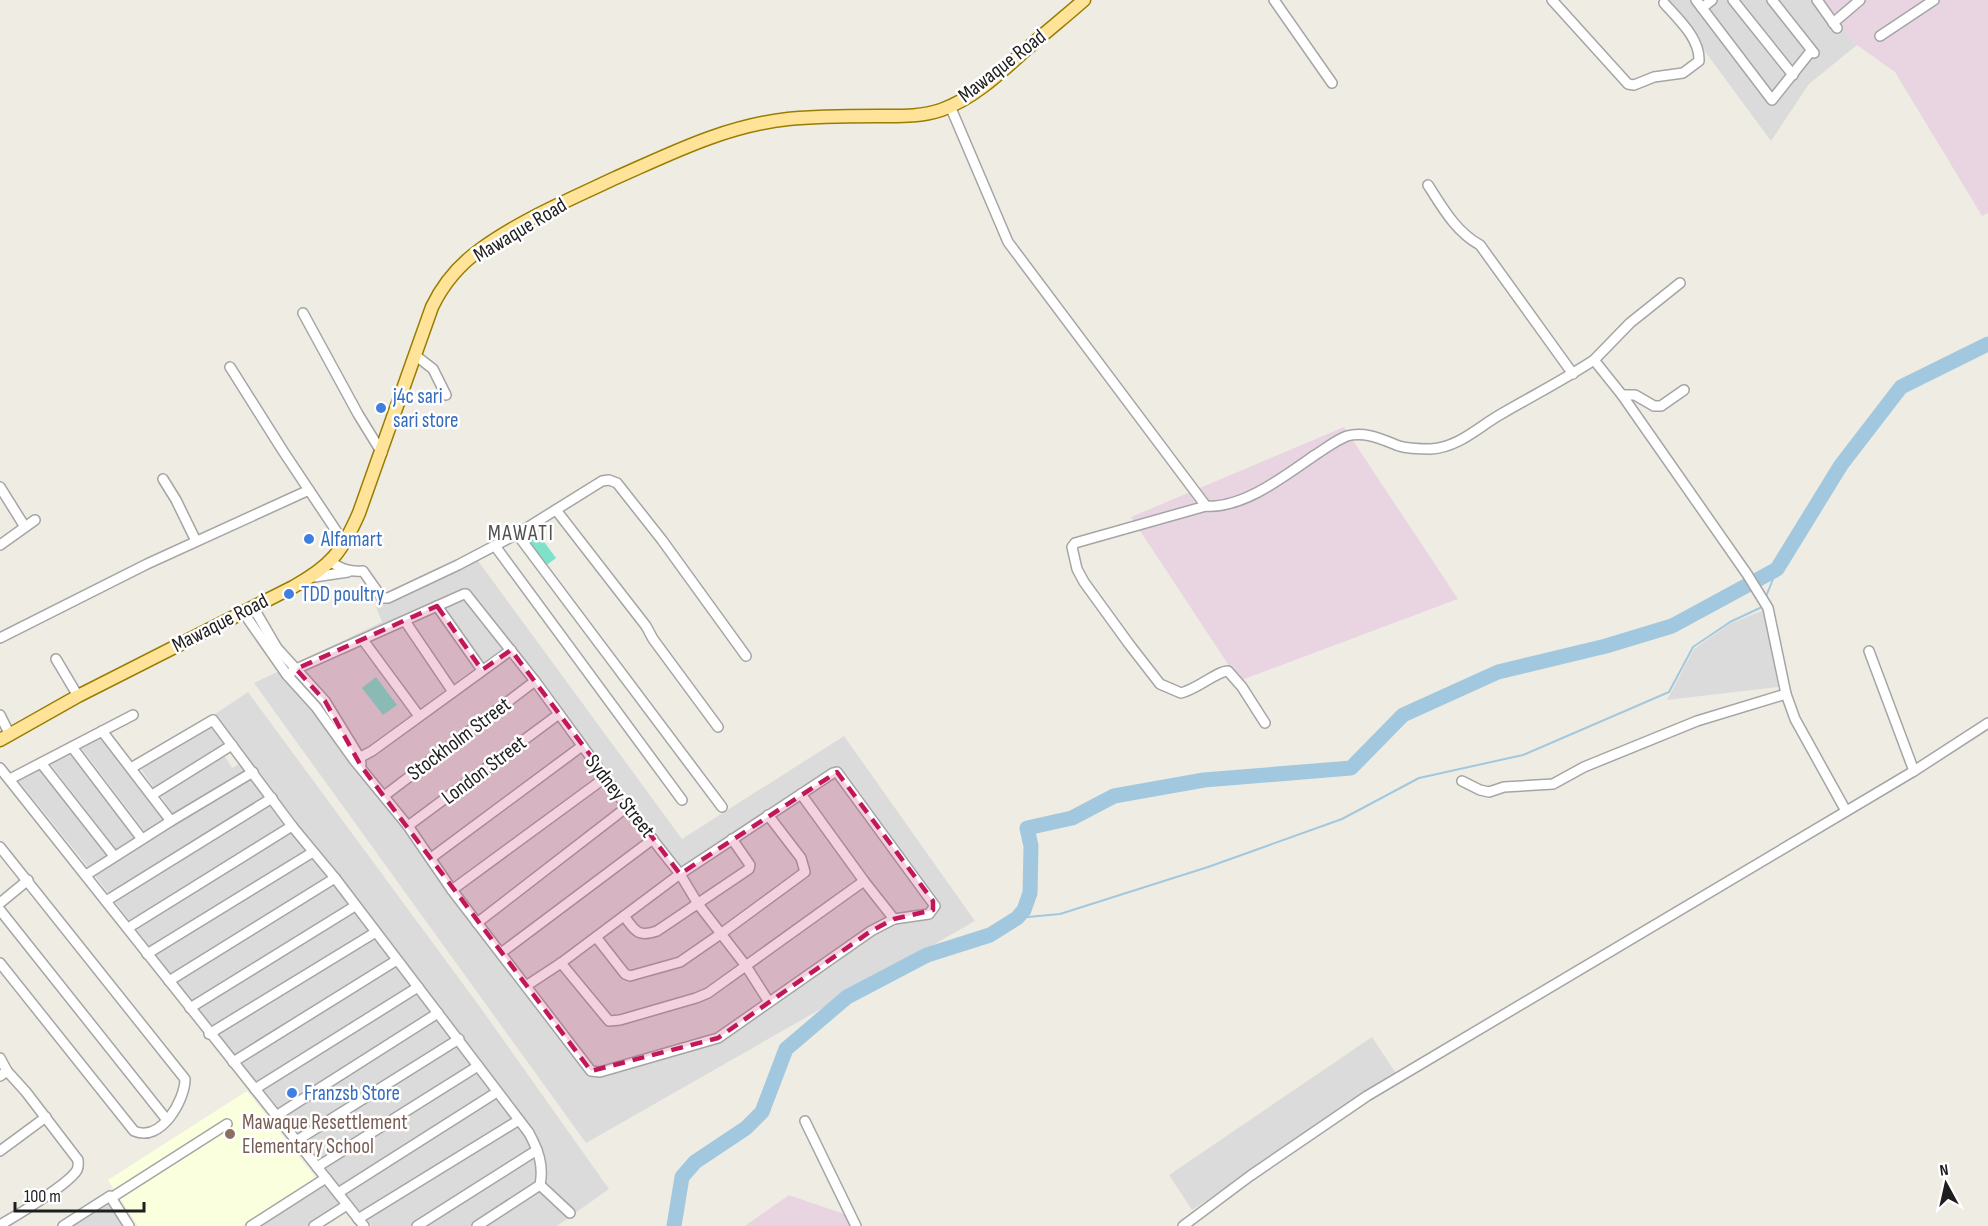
<svg xmlns="http://www.w3.org/2000/svg" width="1988" height="1226" font-family="'Sofia Sans Condensed',sans-serif">
<style>
.residential{fill:#dcdbdb}
.industrial{fill:#e9d5e2}
.education{fill:#faffdd}
.pitch{fill:#7ee2cb}
.lines{fill:none;stroke-linecap:round;stroke-linejoin:round}
.stream{stroke:#a2c8df;stroke-width:2}
.river{stroke:#a2c8df;stroke-width:15}
.minor-casing{stroke:#a5a5a5;stroke-width:12}
.major-casing{stroke:#987d00;stroke-width:15}
.minor{stroke:#fff;stroke-width:9}
.major{stroke:#ffe399;stroke-width:12}
.marked{fill:#c2185b;fill-opacity:0.2;stroke:#c2185b;stroke-width:4.5;stroke-dasharray:12 8;stroke-linejoin:round}
.shop-dot{fill:#3f7fe0;stroke:#fff;stroke-width:2}
.education-dot{fill:#8d6e63;stroke:#fff;stroke-width:2}
.labels{text-anchor:middle;dominant-baseline:central;stroke-width:5;stroke-linejoin:round;paint-order:stroke}
.street-label{font-size:21px;fill:#1e1e1e;stroke:#fff}
.shop-label{font-size:21px;fill:#366cbe;stroke:#fff;text-anchor:start}
.education-label{font-size:21px;fill:#785e54;stroke:#fff;text-anchor:start}
.neighbourhood-label{font-size:22px;letter-spacing:1.5px;fill:#515151;stroke:#fff}
</style>
<rect width="100%" height="100%" fill="#efede3"/>
<!-- residential -->
<g class="residential">
<polygon points="1667,0 1820,0 1857,45 1809,84 1771,141"/>
<polygon points="476,558 682,839 844,736 975,921 586,1143 254,683 382,622 376,607"/>
<polygon points="1764,610 1778,687 1667,700 1694,649 1729,624"/>
<polygon points="248,692 480,1007 609,1189 557,1226 372,1226 245,1070 92,872 255,770 215,714"/>
<polygon points="214,720 230,740 154,788 139,766"/>
<polygon points="105,732 169,817 145,832 79,745"/>
<polygon points="74,748 141,835 117,850 48,761"/>
<polygon points="223,753 232,768 246,760 251,768 174,816 159,793"/>
<polygon points="43,765 112,852 88,867 17,779"/>
<polygon points="1372,1037 1395,1072 1192,1210 1169,1175"/>
<polygon points="328,1178 344,1203 309,1226 253,1226"/>
<polygon points="112,1195 130,1226 64,1226"/>
</g>
<!-- industrial -->
<g class="industrial">
<polygon points="1820,0 1988,0 1988,213 1982,216 1895,72 1857,45"/>
<polygon points="1344,427 1458,599 1239,681 1131,517"/>
<polygon points="789,1195 847,1215 853,1226 745,1226"/>
</g>
<!-- education -->
<polygon class="education" points="247,1091 316,1178 242,1226 138,1226 108,1180"/>
<!-- pitch -->
<g class="pitch">
<polygon points="533,527 556,558 544,567 521,535"/>
<polygon points="376,677 397,705 383,715 362,688"/>
</g>
<g class="lines">
<!-- stream -->
<g class="stream">
<polyline points="1765,599 1777,569"/>
<polyline points="1017,918 1060,914 1208,867 1342,819 1419,778 1523,755 1669,692 1693,647 1730,622 1762,607 1763,604"/>
</g>
<!-- river -->
<polyline class="river" points="674,1226 682,1177 695,1162 746,1128 762,1112 786,1049 847,997 927,955 990,935 1017,918 1024,910 1030,893 1031,846 1027,828 1072,818 1114,796 1204,780 1351,768 1403,715 1498,672 1606,646 1672,626 1777,569 1841,465 1901,387 1988,344"/>
<!-- minor casing -->
<g class="minor-casing">
<g id="minor">
<polyline points="1274,0 1332,83"/>
<path d="M 1552,0 L 1628,84 L 1634,85 L 1654,77 L 1683,73 L 1699,61 C 1700,38 1678,19 1664,3"/>
<polyline points="1696,0 1772,100 1811,51"/>
<polyline points="1733,0 1793,75"/>
<polyline points="1772,0 1814,53"/>
<polyline points="1817,0 1837,28"/>
<polyline points="1702,8 1712,0"/>
<polyline points="1833,23 1860,0"/>
<polyline points="1880,36 1934,0"/>
<polyline points="950,106 1008,242 1206,506"/>
<path d="M 1428,185 C 1442,207 1456,232 1480,245 L 1573,374"/>
<polyline points="303,313 358,414 382,453"/>
<polyline points="415,355 433,369 446,395"/>
<polyline points="1594,360 1630,323 1680,283"/>
<polyline points="230,367 283,451 345,544"/>
<polyline points="1622,395 1635,395 1654,406 1661,406 1684,390"/>
<polyline points="163,479 176,500 196,541"/>
<polyline points="0,487 25,527"/>
<polyline points="556,510 646,626 653,639 718,727"/>
<polyline points="517,534 602,481 609,480 617,483 662,540 746,656"/>
<polyline points="0,545 35,520"/>
<polyline points="495,546 682,800"/>
<path d="M 331,562 C 342,569 349,572 363,571 L 382,598 L 388,598 L 458,565 L 517,534 L 722,807"/>
<polyline points="314,577 348,572"/>
<polyline points="437,606 482,670"/>
<polyline points="253,607 277,648 325,701 360,758 361,764"/>
<polyline points="243,612 287,675 316,707 354,760 408,826 452,890 591,1071 600,1072 718,1038 871,931 894,919 929,914 935,906 837,772 833,773 680,874 561,963 526,986"/>
<polyline points="405,621 453,692"/>
<polyline points="0,638 147,564 309,490"/>
<polyline points="363,640 419,716"/>
<polyline points="1869,651 1914,771"/>
<polyline points="56,659 78,696"/>
<polyline points="287,675 296,669 464,594 466,594 535,681 627,807 680,874 698,904 746,966 769,1002"/>
<polyline points="0,715 10,735"/>
<path d="M 1265,723 L 1242,687 L 1228,671 C 1217,671 1198,689 1181,693 L 1160,684 L 1129,644 L 1084,582 L 1077,569 L 1072,547 L 1075,543 L 1206,506 C 1243,509 1286,475 1315,455 C 1325,449 1336,440 1347,436 C 1366,431 1383,440 1399,446 C 1409,449 1421,449 1431,449 C 1460,447 1479,426 1503,413 C 1534,395 1565,379 1594,360 L 1622,395 L 1747,574 L 1768,608 L 1786,694 L 1795,719 L 1846,811"/>
<polyline points="102,731 171,821"/>
<polyline points="72,747 142,839"/>
<polyline points="357,759 372,751 511,650"/>
<polyline points="41,763 114,856"/>
<polyline points="0,768 364,1226"/>
<path d="M 131,768 L 213,720 L 292,826 L 335,878 L 529,1133 C 538,1150 544,1165 540,1185 L 477,1226"/>
<polyline points="10,779 133,715"/>
<polyline points="1462,781 1480,790 1489,792 1504,787 1553,784 1584,767 1697,721 1786,694"/>
<polyline points="801,794 864,881 894,919"/>
<polyline points="152,795 232,745"/>
<polyline points="384,796 535,681"/>
<polyline points="408,826 559,714"/>
<path d="M 0,847 L 185,1079 C 185,1100 161,1143 134,1131 L 0,963"/>
<polyline points="431,858 582,746"/>
<polyline points="86,875 171,821 253,772"/>
<polyline points="452,890 606,777"/>
<polyline points="106,901 272,798"/>
<polyline points="0,903 28,880"/>
<polyline points="0,910 167,1120"/>
<path d="M 624,916 C 635,930 637,938 657,931 L 749,869 L 750,865 L 732,839"/>
<polyline points="477,923 627,807"/>
<polyline points="128,928 292,826"/>
<polyline points="596,937 625,974 630,976 680,962 722,933 805,872 801,858 768,815"/>
<polyline points="501,953 653,839"/>
<polyline points="147,954 313,852"/>
<polyline points="561,963 609,1021 620,1020 696,998 708,993 864,881"/>
<polyline points="169,981 335,878"/>
<polyline points="190,1008 355,906"/>
<polyline points="209,1034 376,932"/>
<polyline points="0,1058 7,1071"/>
<polyline points="233,1062 397,960"/>
<path d="M 0,1076 L 7,1071 L 26,1092 L 78,1160 C 78,1164 79,1166 77,1170 C 69,1184 16,1216 0,1225"/>
<polyline points="255,1089 418,987"/>
<polyline points="276,1116 438,1013"/>
<polyline points="805,1121 856,1226"/>
<polyline points="296,1141 459,1039"/>
<polyline points="0,1151 46,1117"/>
<polyline points="317,1167 478,1066"/>
<polyline points="540,1185 570,1213"/>
<polyline points="338,1193 497,1092"/>
<polyline points="111,1198 227,1124"/>
<polyline points="358,1219 519,1120"/>
<polyline points="63,1226 110,1196 129,1226"/>
<polyline points="251,1226 326,1178"/>
<polyline points="314,1226 347,1205"/>
<polyline points="417,1226 537,1150"/>
<polyline points="1183,1226 1250,1176 1367,1096 1914,771 1988,723"/>
</g>
</g>
<!-- major casing -->
<g class="major-casing">
<path id="major" d="M 0,740 L 78,696 L 293,587 C 331,566 342,552 359,513 L 432,307 C 443,284 460,264 481,249 C 521,220 569,200 613,179 C 670,154 724,126 788,119 C 817,116 848,116 878,116 C 900,116 920,117 941,110 C 975,98 1002,71 1029,47 C 1047,31 1066,16 1084,0"/>
</g>
<!-- minor -->
<use href="#minor" class="minor"/>
<!-- major -->
<use href="#major" class="major"/>
</g>
<!-- marked area -->
<path class="marked" d="M 437,606 L 482,670 L 511,650 L 680,874 L 837,772 L 933,901 L 933,910 L 894,919 L 871,931 L 718,1038 L 591,1071 L 361,766 L 325,701 L 296,669 Z"/>
<!-- markers -->
<g class="shop-dot">
<circle cx="381" cy="408" r="6"/>
<circle cx="309" cy="539" r="6"/>
<circle cx="289" cy="594" r="6"/>
<circle cx="292" cy="1093" r="6"/>
</g>
<circle class="education-dot" cx="230" cy="1134" r="6"/>
<g class="labels">
<!-- street labels -->
<g class="street-label">
<text transform="translate(1002 66) rotate(-38)">Mawaque Road</text>
<text transform="translate(520 230) rotate(-31)">Mawaque Road</text>
<text transform="translate(220 623) rotate(-27)">Mawaque Road</text>
<text transform="translate(459 739) rotate(-37)">Stockholm Street</text>
<text transform="translate(484 770) rotate(-37)">London Street</text>
<text transform="translate(620 796) rotate(52)">Sydney Street</text>
</g>
<!-- shop labels -->
<g class="shop-label">
<text x="393" y="396">j4c sari<tspan x="393" dy="24">sari store</tspan></text>
<text x="321" y="539">Alfamart</text>
<text x="301" y="594">TDD poultry</text>
<text x="304" y="1093">Franzsb Store</text>
</g>
<!-- education labels -->
<g class="education-label">
<text x="242" y="1122">Mawaque Resettlement<tspan x="242" dy="24">Elementary School</tspan></text>
</g>
<!-- neighbourhood labels -->
<g class="neighbourhood-label">
<text x="521" y="533">MAWATI</text>
</g>
</g>
<!-- north arrow -->
<g transform="translate(1946 1184) rotate(352)" stroke="#ffffff" stroke-width="4.5" paint-order="stroke">
<path d="M0-4.5L10 22L0 15L-10 22Z" fill="#1e1e1e"/>
<text y="-9" font-size="16" font-weight="bold" text-anchor="middle" fill="#1e1e1e">N</text>
</g>
<!-- scale -->
<path d="M15 1202v9h129v-9" fill="none" stroke="#1e1e1e" stroke-width="3"/>
<text x="24" y="1202" font-size="18" fill="#1e1e1e" stroke="#ffffff" stroke-width="4.5" paint-order="stroke">100 m</text>
</svg>
